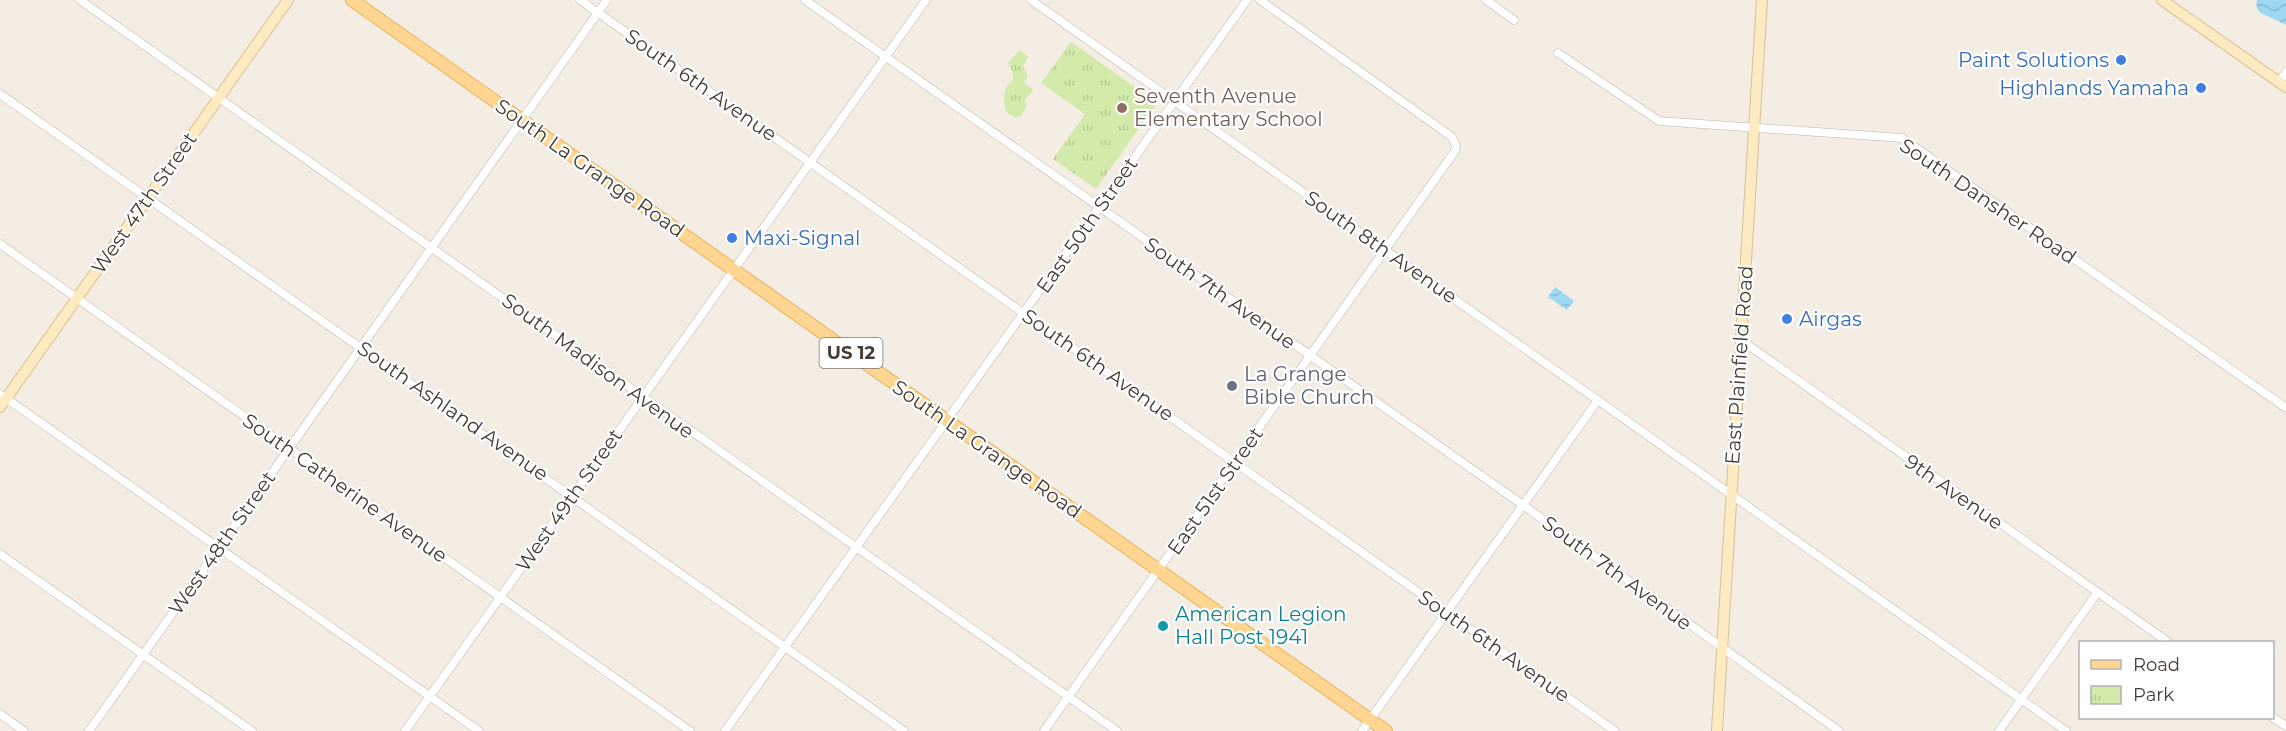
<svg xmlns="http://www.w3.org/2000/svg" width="2286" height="731" font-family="Montserrat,sans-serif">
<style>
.park{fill:url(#park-tufts)}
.water{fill:url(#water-waves)}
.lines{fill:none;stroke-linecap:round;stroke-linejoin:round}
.minor-casing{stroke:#c2b7a9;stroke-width:9}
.secondary-casing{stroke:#d9c093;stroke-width:12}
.primary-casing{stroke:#e9b25c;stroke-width:14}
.minor{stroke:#fff;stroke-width:8}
.secondary{stroke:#ffebc2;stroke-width:10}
.primary{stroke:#ffd691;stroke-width:12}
.shop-dot{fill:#3f7fe0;stroke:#fff;stroke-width:2}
.education-dot{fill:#8d6e63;stroke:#fff;stroke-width:2}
.worship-dot{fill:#6b7280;stroke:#fff;stroke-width:2}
.culture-dot{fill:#0f9aa8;stroke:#fff;stroke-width:2}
.labels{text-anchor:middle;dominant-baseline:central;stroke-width:4.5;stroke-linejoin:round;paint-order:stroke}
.shield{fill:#fff;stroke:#7d7771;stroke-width:1.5}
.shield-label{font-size:18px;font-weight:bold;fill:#453d34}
.shop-label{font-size:20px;fill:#366cbe;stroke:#fff;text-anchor:end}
.street-label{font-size:20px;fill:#453d34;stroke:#fff}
.education-label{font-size:20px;fill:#785e54;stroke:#fff;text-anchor:start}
.worship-label{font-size:20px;fill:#5b616d;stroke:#fff;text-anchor:start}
.culture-label{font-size:20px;fill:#0d838f;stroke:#fff;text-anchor:start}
</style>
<defs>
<pattern id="park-tufts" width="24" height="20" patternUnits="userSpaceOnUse" patternTransform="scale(1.5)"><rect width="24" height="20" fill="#d3eaab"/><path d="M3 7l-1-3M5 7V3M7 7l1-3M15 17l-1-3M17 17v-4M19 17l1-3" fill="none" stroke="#b6ca94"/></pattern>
<pattern id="water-waves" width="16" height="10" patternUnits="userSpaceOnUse" patternTransform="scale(1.5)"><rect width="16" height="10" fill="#9dd8f3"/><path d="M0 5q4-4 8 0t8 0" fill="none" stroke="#89bad1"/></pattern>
</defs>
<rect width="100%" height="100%" fill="#f3ede4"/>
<!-- park -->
<g class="park">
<polygon points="1071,42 1157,103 1096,189 1053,159 1085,114 1041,83"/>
<path d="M 1021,51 L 1028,57 L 1023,67 L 1028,76 L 1024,83 L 1033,90 L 1024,101 L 1027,104 L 1022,115 L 1016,118 L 1005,111 C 1004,97 1002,90 1013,79 L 1012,70 L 1008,63 L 1018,52 Z"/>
</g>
<!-- water -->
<g class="water">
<polygon points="2257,0 2286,0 2286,25 2259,12 2256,4"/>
<polygon points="1555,287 1574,301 1567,310 1548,297"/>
</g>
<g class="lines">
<!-- minor casing -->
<g class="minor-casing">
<g id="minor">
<polyline points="80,0 1117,731"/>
<polyline points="580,0 1615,731"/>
<polyline points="805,0 1523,505 1839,731"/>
<polyline points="1031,0 2066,731"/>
<polyline points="1486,0 1514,20"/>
<polyline points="1558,53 1659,121 1902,138 2286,408"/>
<polyline points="2279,82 2286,72"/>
<polyline points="0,94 904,731"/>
<polyline points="0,244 690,731"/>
<polyline points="1741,340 2168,642"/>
<polyline points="0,394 479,731"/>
<polyline points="0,554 252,731"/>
<polyline points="0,714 24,731"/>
<polyline points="2272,717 2286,726"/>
<polyline points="89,731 607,0"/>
<polyline points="405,731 926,0"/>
<polyline points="725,731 1247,0"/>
<polyline points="1044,731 1455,151 1456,146 1452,137 1260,0"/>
<polyline points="1362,731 1598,400"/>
<polyline points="1999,731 2097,593"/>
</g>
</g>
<!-- secondary casing -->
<g class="secondary-casing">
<g id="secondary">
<polyline points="2162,0 2286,87"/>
<polyline points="0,407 288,0"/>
<polyline points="1717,731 1762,0"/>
</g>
</g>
<!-- primary casing -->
<g class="primary-casing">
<polyline id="primary" points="352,0 1386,731"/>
</g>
<!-- minor -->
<use href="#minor" class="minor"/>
<!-- secondary -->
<use href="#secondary" class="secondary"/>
<!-- primary -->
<use href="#primary" class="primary"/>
</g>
<!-- markers -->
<g class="shop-dot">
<circle cx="2121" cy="60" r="6"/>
<circle cx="2201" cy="88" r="6"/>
<circle cx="732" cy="238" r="6"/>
<circle cx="1787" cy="319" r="6"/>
</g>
<circle class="education-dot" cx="1122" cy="108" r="6"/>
<circle class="worship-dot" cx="1232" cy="386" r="6"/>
<circle class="culture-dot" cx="1163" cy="626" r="6"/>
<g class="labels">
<!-- shield labels -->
<rect class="shield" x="819.5" y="338" width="63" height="30" rx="4.5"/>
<g class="shield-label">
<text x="851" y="353">US 12</text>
</g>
<!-- shop labels -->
<g class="shop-label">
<text x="2109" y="60">Paint Solutions</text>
<text x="2189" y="88">Highlands Yamaha</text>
<text x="744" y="238" text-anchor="start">Maxi-Signal</text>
<text x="1799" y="319" text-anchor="start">Airgas</text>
</g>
<!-- street labels -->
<g class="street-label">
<text transform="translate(701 85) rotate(35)">South 6th Avenue</text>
<text transform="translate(590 168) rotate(35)">South La Grange Road</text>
<text transform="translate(1988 201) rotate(34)">South Dansher Road</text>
<text transform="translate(144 203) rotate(-55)">West 47th Street</text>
<text transform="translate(1087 225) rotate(-55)">East 50th Street</text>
<text transform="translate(1381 247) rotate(35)">South 8th Avenue</text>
<text transform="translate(1220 293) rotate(35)">South 7th Avenue</text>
<text transform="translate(1098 365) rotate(35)">South 6th Avenue</text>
<text transform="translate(1739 365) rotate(-86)">East Plainfield Road</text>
<text transform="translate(598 366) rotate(36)">South Madison Avenue</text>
<text transform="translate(453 411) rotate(35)">South Ashland Avenue</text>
<text transform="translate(987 449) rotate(35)">South La Grange Road</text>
<text transform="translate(345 488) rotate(35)">South Catherine Avenue</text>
<text transform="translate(1215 491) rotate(-55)">East 51st Street</text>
<text transform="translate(1954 492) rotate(35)">9th Avenue</text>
<text transform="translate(569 500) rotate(-55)">West 49th Street</text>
<text transform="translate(222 543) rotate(-55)">West 48th Street</text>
<text transform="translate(1617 573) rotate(36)">South 7th Avenue</text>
<text transform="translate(1494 646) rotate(35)">South 6th Avenue</text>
</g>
<!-- education labels -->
<g class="education-label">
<text x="1134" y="96">Seventh Avenue<tspan x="1134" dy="23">Elementary School</tspan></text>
</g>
<!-- worship labels -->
<g class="worship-label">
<text x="1244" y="374">La Grange<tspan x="1244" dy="23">Bible Church</tspan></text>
</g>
<!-- culture labels -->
<g class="culture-label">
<text x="1175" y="614">American Legion<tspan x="1175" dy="23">Hall Post 1941</tspan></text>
</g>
</g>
<!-- legend -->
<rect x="2079" y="641" width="195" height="78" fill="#ffffff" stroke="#b5b1ae" stroke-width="1.5"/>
<rect x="2091" y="660" width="30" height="9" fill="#ffd691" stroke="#b5b1ae" stroke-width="1.5"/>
<text x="2133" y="671" font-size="18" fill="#453d34">Road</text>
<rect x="2091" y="686" width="30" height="18" fill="url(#park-tufts)" stroke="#b5b1ae" stroke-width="1.5"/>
<text x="2133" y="701" font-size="18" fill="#453d34">Park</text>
</svg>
